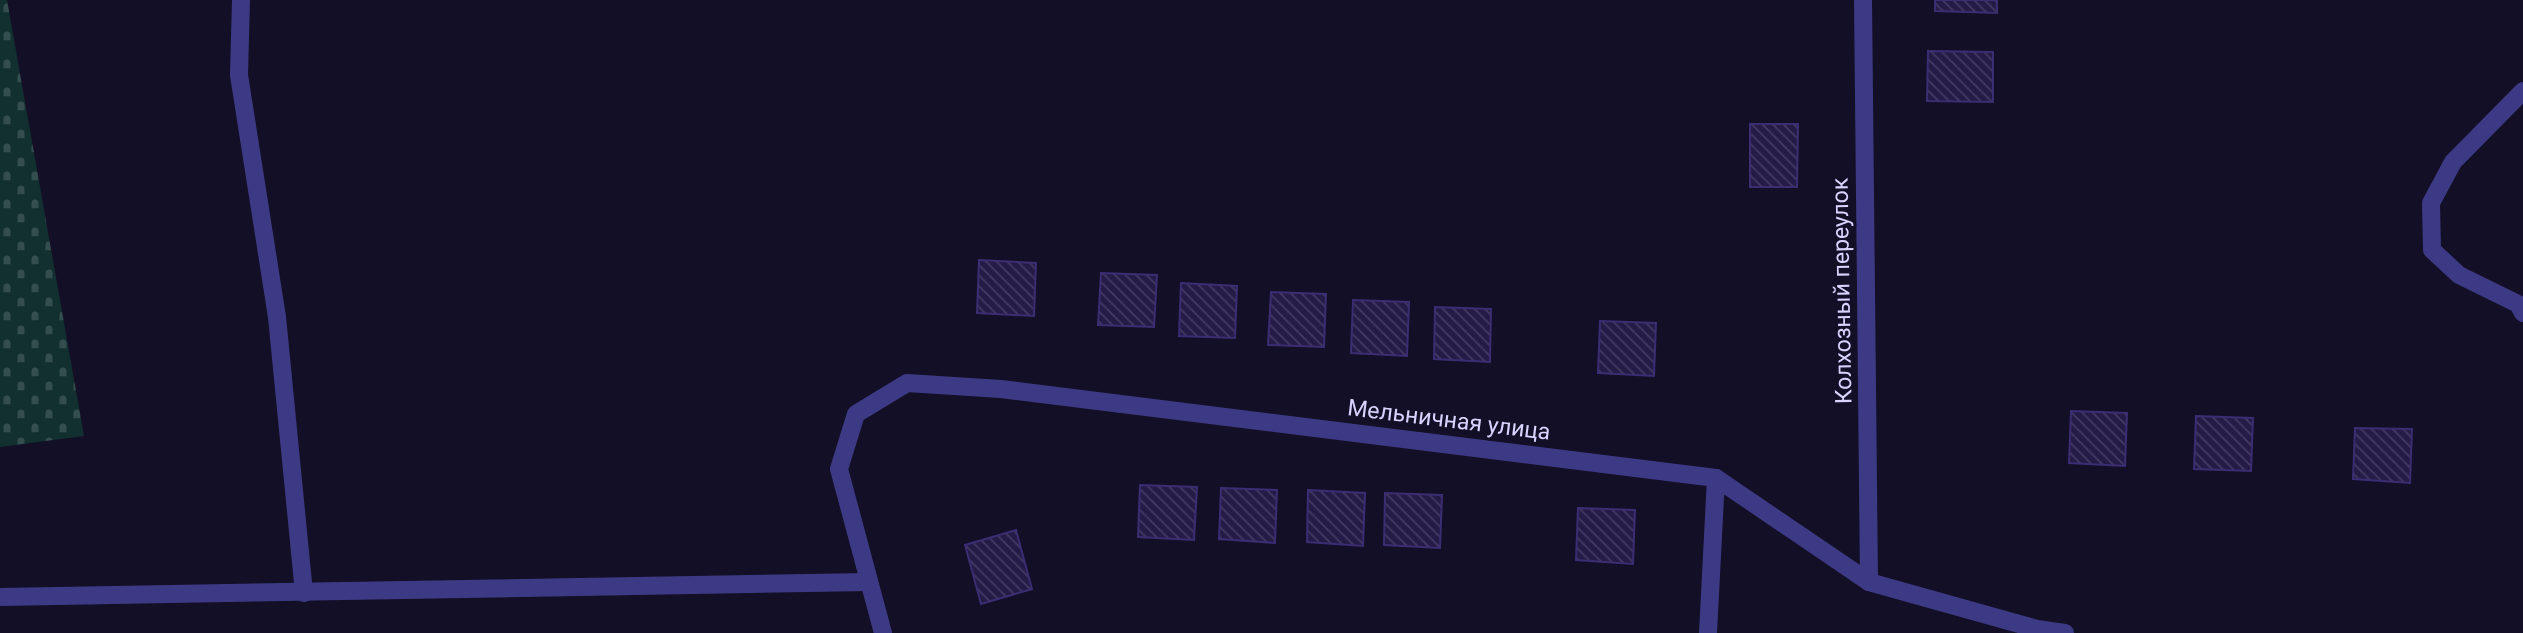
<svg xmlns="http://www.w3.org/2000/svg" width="2523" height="633" font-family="Roboto,sans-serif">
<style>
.cemetery{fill:url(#cemetery-stones)}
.building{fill:url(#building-back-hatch);stroke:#3b2d73;stroke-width:2}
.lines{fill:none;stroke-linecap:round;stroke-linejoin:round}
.street{stroke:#3d3a85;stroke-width:18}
.labels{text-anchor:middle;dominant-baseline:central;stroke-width:6;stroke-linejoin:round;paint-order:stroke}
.street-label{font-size:23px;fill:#d9d4ff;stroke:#130f26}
</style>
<defs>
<pattern id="cemetery-stones" width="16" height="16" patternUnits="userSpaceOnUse" patternTransform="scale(1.75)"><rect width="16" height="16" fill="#12302f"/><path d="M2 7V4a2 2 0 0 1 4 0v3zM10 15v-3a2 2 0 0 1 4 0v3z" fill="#344d4e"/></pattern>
<pattern id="building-back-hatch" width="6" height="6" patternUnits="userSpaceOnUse" patternTransform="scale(1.75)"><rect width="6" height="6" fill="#241b47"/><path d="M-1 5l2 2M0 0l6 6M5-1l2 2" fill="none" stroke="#433b63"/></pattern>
</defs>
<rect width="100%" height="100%" fill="#130f26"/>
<!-- cemetery -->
<polygon class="cemetery" points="0,0 7,0 84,436 0,447"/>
<!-- building -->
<g class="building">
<polygon points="1935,0 1997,0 1997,13 1935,11"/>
<polygon points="1928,51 1993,52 1993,102 1927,101"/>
<polygon points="1750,124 1798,124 1797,187 1750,187"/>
<polygon points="979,260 1036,263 1034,316 977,313"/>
<polygon points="1101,273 1157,275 1154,327 1098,325"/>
<polygon points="1181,283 1237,286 1235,338 1179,336"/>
<polygon points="1271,292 1326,294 1324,347 1268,345"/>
<polygon points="1353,300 1409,302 1407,356 1351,353"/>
<polygon points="1435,307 1491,309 1490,362 1434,359"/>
<polygon points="1600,321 1656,323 1654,376 1598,373"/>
<polygon points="2071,411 2127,413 2125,466 2069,463"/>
<polygon points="2196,416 2253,418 2251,471 2194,469"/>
<polygon points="2355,428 2412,429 2410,483 2353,479"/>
<polygon points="1140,485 1197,487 1194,540 1138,537"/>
<polygon points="1221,488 1277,490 1275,543 1219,539"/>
<polygon points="1308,490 1365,493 1363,546 1307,542"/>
<polygon points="1385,493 1442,495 1440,548 1384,545"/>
<polygon points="1578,508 1635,510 1633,564 1576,560"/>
<polygon points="1016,530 1032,589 981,604 965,545"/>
</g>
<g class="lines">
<!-- street -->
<g class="street">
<polyline points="241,0 239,75 277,317 304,593"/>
<polyline points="1863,0 1869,582"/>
<polyline points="2523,91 2453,162 2431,203 2432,250 2459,275 2518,304 2523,313"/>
<polyline points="0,597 869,582"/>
<polyline points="883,633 839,469 856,414 907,383 1001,389 1716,478 1869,582 2037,629 2065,633"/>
<polyline points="1708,633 1716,478"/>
</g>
</g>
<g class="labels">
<!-- street labels -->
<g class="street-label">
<text transform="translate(1842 291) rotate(-91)">Колхозный переулок</text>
<text transform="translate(1449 420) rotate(7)">Мельничная улица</text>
</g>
</g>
</svg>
